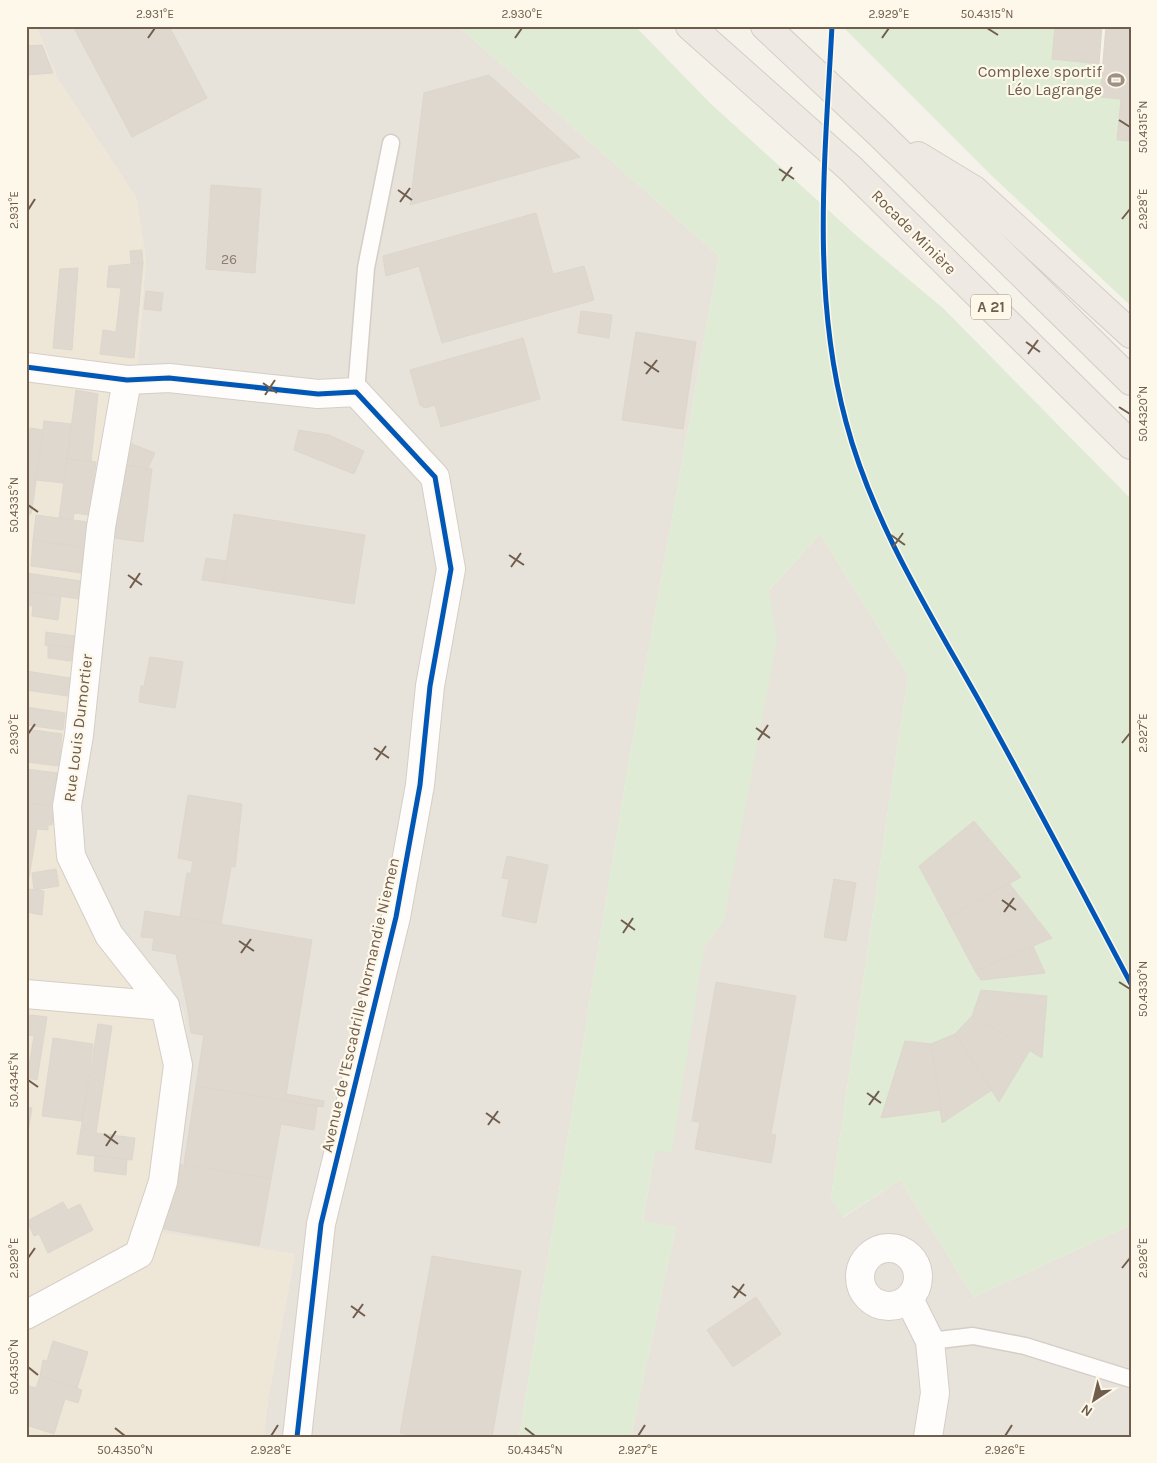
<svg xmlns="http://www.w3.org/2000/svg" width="1157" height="1463" font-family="Karla,sans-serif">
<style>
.residential{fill:#eee6d7}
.industrial{fill:#e7e2da}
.green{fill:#e0ebd5}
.building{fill:#ded8cf;stroke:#ddd6cc}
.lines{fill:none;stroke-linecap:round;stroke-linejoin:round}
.service-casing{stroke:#d4cec6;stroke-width:19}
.minor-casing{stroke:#d4cec6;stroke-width:30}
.motorway-casing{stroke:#d3cdc6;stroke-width:30}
.service{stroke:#fefdfc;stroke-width:16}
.minor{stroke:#fefdfc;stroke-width:28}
.motorway{stroke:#efe9e4;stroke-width:28}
.cycleway-casing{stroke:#fdf8ea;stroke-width:8}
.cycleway{stroke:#0057b8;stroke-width:5}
.ticks{fill:none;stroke:#705d4c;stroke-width:2}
.labels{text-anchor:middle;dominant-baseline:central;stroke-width:4.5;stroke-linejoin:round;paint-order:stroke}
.number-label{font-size:14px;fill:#8e7e70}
.shield{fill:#fdf8ea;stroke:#9a8c7b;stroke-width:1}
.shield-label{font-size:15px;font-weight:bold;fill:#705d4c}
.poi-label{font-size:16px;fill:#705d4c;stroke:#fdf8ea;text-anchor:end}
.street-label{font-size:16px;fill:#705d4c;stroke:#fdf8ea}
.neatline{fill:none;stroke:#705d4c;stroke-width:2}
.ticks-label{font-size:12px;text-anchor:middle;fill:#705d4c}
</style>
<rect width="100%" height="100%" fill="#f5f2e9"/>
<!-- residential -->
<polygon class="residential" points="26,26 36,26 59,81 136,197 146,260 138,359 90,732 170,987 184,1013 189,1054 177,1154 162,1231 295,1254 268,1399 264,1437 26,1437"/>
<!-- industrial -->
<g class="industrial">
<polygon points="36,26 458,26 719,256 631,747 519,1437 264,1437 268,1399 295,1254 162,1232 177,1154 189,1054 184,1013 170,987 107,911 81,848 78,833 138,359 146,260 136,197 59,81"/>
<polygon points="820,534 908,675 831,1198 844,1217 900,1180 974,1297 1131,1225 1131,1437 631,1437 676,1227 643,1222 744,618"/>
</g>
<!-- green -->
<g class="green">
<polygon points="458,26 635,26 711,104 858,237 944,309 1131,499 1131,1225 974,1297 900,1180 843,1217 831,1198 908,675 820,534 769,590 777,640 724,921 704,948 672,1152 655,1151 643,1221 676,1227 631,1437 519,1437 631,747 719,256"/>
<polygon points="842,26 1055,26 1052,59 1103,64 1121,99 1117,140 1131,141 1131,306 993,177"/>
</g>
<!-- building -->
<g class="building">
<polygon points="73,26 169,26 207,98 132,137"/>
<polygon points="1055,26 1102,26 1099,64 1052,59"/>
<polygon points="1106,26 1131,26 1131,141 1117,140 1121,99 1100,97"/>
<polygon points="42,45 53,73 26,75 26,46"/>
<polygon points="489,75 580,157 410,205 424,93"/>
<polygon points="211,185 261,189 255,273 206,269"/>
<polygon points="536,213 553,274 584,266 594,300 442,343 419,266 386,276 383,256"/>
<polygon points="142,250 143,263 131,264 130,251"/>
<polygon points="143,263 134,358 100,354 103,330 116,332 121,288 107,287 109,266"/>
<polygon points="78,268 72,350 53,348 60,269"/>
<polygon points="146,291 163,293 161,311 144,309"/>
<polygon points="581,311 612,315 609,338 578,333"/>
<polygon points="636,332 696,342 683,429 622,420"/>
<polygon points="523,338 540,399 441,427 435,405 425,408 420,405 410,370"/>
<polygon points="76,390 98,394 91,462 67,459"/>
<polygon points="44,421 71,424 64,483 36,480"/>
<polygon points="30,428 43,430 36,480 26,479"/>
<polygon points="299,430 329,435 364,451 354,474 294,450"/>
<polygon points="129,443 155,453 148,468 123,465"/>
<polygon points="67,459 96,462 89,515 74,513 73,520 59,518"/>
<polygon points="123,465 152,469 143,542 114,538"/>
<polygon points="26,479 36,480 34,496 26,495"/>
<polygon points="26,495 34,496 31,514 26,514"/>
<polygon points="234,514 365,535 354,604 223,583"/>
<polygon points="36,515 88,522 85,548 33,540"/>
<polygon points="33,540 85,548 82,573 31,566"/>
<polygon points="206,558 227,561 223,583 202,580"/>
<polygon points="26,573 81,581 79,599 26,591"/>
<polygon points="26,591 61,596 58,620 32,616 33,606 26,605"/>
<polygon points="46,632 75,636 73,648 45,645"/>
<polygon points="48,645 73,648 71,661 48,658"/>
<polygon points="150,657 183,662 175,708 139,702 141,686 144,686"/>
<polygon points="26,671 70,678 67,696 26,690"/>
<polygon points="26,707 65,713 63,730 26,725"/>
<polygon points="26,729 62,734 59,766 26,762"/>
<polygon points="26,769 58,773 54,806 26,803"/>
<polygon points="188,795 242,804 235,867 231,867 221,924 180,917 187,873 191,873 193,861 178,858"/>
<polygon points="26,803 54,806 52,825 48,825 48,830 26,828"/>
<polygon points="974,821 1021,877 947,918 919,866"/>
<polygon points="26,828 37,829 28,884 26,884"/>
<polygon points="507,856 548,865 536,923 502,916 509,879 502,878"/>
<polygon points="56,869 59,886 34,890 32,873"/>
<polygon points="834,879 856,883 846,941 824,937"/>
<polygon points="1009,883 1052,938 975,971 947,918"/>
<polygon points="26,884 28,884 28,889 44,891 42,915 26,912"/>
<polygon points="145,911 312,940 285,1101 196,1086 204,1035 191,1033 188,1010 176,954 152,950 154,938 141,937"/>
<polygon points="1033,946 1045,973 981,980 975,971"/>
<polygon points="716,982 796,996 771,1134 776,1135 771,1163 695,1149 700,1122 692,1121"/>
<polygon points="981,990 1047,996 1042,1058 972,1016"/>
<polygon points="30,1015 47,1017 37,1080 27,1078 34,1036 27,1035"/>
<polygon points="972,1016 1030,1050 999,1102 955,1034"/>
<polygon points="98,1024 112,1026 96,1133 135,1138 132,1160 77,1154"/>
<polygon points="955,1034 992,1090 942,1123 931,1044"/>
<polygon points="53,1038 93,1044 82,1121 42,1116"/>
<polygon points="905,1041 931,1044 941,1110 881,1118"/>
<polygon points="196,1086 317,1106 314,1130 281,1124 271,1179 184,1164"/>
<polygon points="286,1094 324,1101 323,1107 285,1101"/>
<polygon points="26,1107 32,1108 26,1143"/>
<polygon points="95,1156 127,1159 126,1175 94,1171"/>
<polygon points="177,1164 271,1179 259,1246 164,1229"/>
<polygon points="63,1202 68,1210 80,1204 93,1230 48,1253 39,1234 34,1236 27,1221"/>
<polygon points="432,1256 521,1271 492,1437 422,1437 400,1433"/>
<polygon points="756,1297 781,1334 733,1367 707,1330"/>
<polygon points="53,1341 88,1352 77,1388 40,1376 43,1360 47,1361"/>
<polygon points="40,1376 82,1390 78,1403 65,1399 54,1434 26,1425 26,1385 36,1388"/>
</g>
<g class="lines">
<!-- service casing -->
<g class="service-casing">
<g id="service">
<polyline points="356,392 366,268 391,143"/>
<polyline points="930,1341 973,1336 1025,1346 1131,1379"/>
</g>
</g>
<!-- minor casing -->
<g class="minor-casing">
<g id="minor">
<polyline points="26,367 127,380 169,378 318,394 356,392 435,477 451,569 430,686 420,785 396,917 321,1224 297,1437"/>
<polyline points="26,994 165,1006"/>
<circle cx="889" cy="1277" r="29"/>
<polyline points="909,1299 930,1341 935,1393 928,1437"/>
<polyline points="26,1315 139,1254 163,1182 178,1065 165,1006 109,935 71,856 67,806 79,735 101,527 127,380"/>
</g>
</g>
<!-- motorway casing -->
<g class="motorway-casing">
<g id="motorway">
<polyline points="690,26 851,169 1131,445"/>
<polyline points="765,26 880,134 1131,381"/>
<polyline points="918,156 974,190 1131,334"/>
</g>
</g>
<!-- service -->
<use href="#service" class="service"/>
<!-- minor -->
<use href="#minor" class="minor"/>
<!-- motorway -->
<use href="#motorway" class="motorway"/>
<!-- cycleway casing -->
<g class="cycleway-casing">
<g id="cycleway">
<path d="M 832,26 C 825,158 811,293 846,422 C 873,524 931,615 982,706 C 1033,798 1082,891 1131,984"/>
<polyline points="26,367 127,380 169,378 318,394 356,392 435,477 451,569 430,686 420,785 396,917 321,1224 297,1437"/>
</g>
</g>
<!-- cycleway -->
<use href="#cycleway" class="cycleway"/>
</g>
<!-- ticks -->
<path class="ticks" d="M 987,28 L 998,35M 148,38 L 155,28M 515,38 L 522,28M 882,38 L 889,28M 1119,120 L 1130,127M 779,169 L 794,179M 782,181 L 792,167M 398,190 L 412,200M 400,202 L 410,188M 28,210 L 35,199M 1122,219 L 1130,209M 1026,342 L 1040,352M 1028,354 L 1038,340M 644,362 L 659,372M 646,374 L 657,360M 263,383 L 277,393M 265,395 L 275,380M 1119,407 L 1130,414M 28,505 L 38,512M 891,535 L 905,545M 893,547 L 903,533M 509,555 L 524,565M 511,567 L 521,553M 128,575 L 142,585M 130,588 L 140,573M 756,728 L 770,738M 28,734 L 35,724M 758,740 L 768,725M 1122,743 L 1130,733M 374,748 L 389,758M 376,760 L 386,746M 1002,900 L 1016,910M 1004,912 L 1014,898M 621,920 L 635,930M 623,933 L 633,918M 239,941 L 254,951M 241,953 L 251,939M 1119,982 L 1130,989M 28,1080 L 38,1087M 867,1093 L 881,1103M 869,1105 L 879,1091M 486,1113 L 500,1123M 488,1125 L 498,1111M 104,1134 L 118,1144M 106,1146 L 116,1131M 28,1258 L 35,1248M 1122,1268 L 1130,1258M 732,1286 L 746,1296M 734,1298 L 744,1284M 351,1306 L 365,1316M 353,1318 L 363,1304M 28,1367 L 38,1375M 115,1428 L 125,1436M 525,1428 L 535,1436M 271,1436 L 278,1425M 638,1436 L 645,1425M 1005,1436 L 1012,1425"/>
<!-- icons -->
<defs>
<g id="stadium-bare" transform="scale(1.35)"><path d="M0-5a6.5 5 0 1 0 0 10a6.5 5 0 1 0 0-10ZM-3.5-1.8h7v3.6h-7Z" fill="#9f9183" stroke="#fdf8ea" stroke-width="2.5" paint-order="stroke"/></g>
</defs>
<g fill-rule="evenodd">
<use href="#stadium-bare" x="1116" y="80"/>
</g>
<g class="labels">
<!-- number labels -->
<g class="number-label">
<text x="229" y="259">26</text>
</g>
<!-- shield labels -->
<rect class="shield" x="971" y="294.5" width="40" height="25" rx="4"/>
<g class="shield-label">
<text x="991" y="307">A 21</text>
</g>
<!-- poi labels -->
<g class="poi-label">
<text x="1102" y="71">Complexe sportif<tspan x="1102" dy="18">Léo Lagrange</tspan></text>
</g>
<!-- street labels -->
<g class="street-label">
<text transform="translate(914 232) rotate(45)">Rocade Minière</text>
<text transform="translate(78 728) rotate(-83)">Rue Louis Dumortier</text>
<text transform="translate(360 1005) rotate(-77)">Avenue de l'Escadrille Normandie Niemen</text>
</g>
</g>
<!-- border -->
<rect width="1157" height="1463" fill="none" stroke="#fdf8ea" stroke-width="55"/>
<!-- north arrow -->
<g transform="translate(1094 1400) rotate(215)" stroke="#fdf8ea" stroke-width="4" paint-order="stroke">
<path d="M0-4L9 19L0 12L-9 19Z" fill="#705d4c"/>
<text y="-8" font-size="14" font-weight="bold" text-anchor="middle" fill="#705d4c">N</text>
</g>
<rect x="28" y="28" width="1102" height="1408" class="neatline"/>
<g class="ticks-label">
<text x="155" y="18">2.931°E</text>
<text x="522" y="18">2.930°E</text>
<text x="889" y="18">2.929°E</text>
<text x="987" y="18">50.4315°N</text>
<text transform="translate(1143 127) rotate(-90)" y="4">50.4315°N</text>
<text transform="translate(1143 209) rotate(-90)" y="4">2.928°E</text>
<text transform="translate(14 210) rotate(-90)" y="4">2.931°E</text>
<text transform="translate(1143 414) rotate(-90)" y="4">50.4320°N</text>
<text transform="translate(14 505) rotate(-90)" y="4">50.4335°N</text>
<text transform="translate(1143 733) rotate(-90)" y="4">2.927°E</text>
<text transform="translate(14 734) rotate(-90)" y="4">2.930°E</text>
<text transform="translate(1143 989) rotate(-90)" y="4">50.4330°N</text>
<text transform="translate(14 1080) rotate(-90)" y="4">50.4345°N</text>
<text transform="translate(1143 1258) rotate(-90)" y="4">2.926°E</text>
<text transform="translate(14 1258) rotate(-90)" y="4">2.929°E</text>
<text transform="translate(14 1367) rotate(-90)" y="4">50.4350°N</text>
<text x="125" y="1454">50.4350°N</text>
<text x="271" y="1454">2.928°E</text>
<text x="535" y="1454">50.4345°N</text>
<text x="638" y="1454">2.927°E</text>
<text x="1005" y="1454">2.926°E</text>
</g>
</svg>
